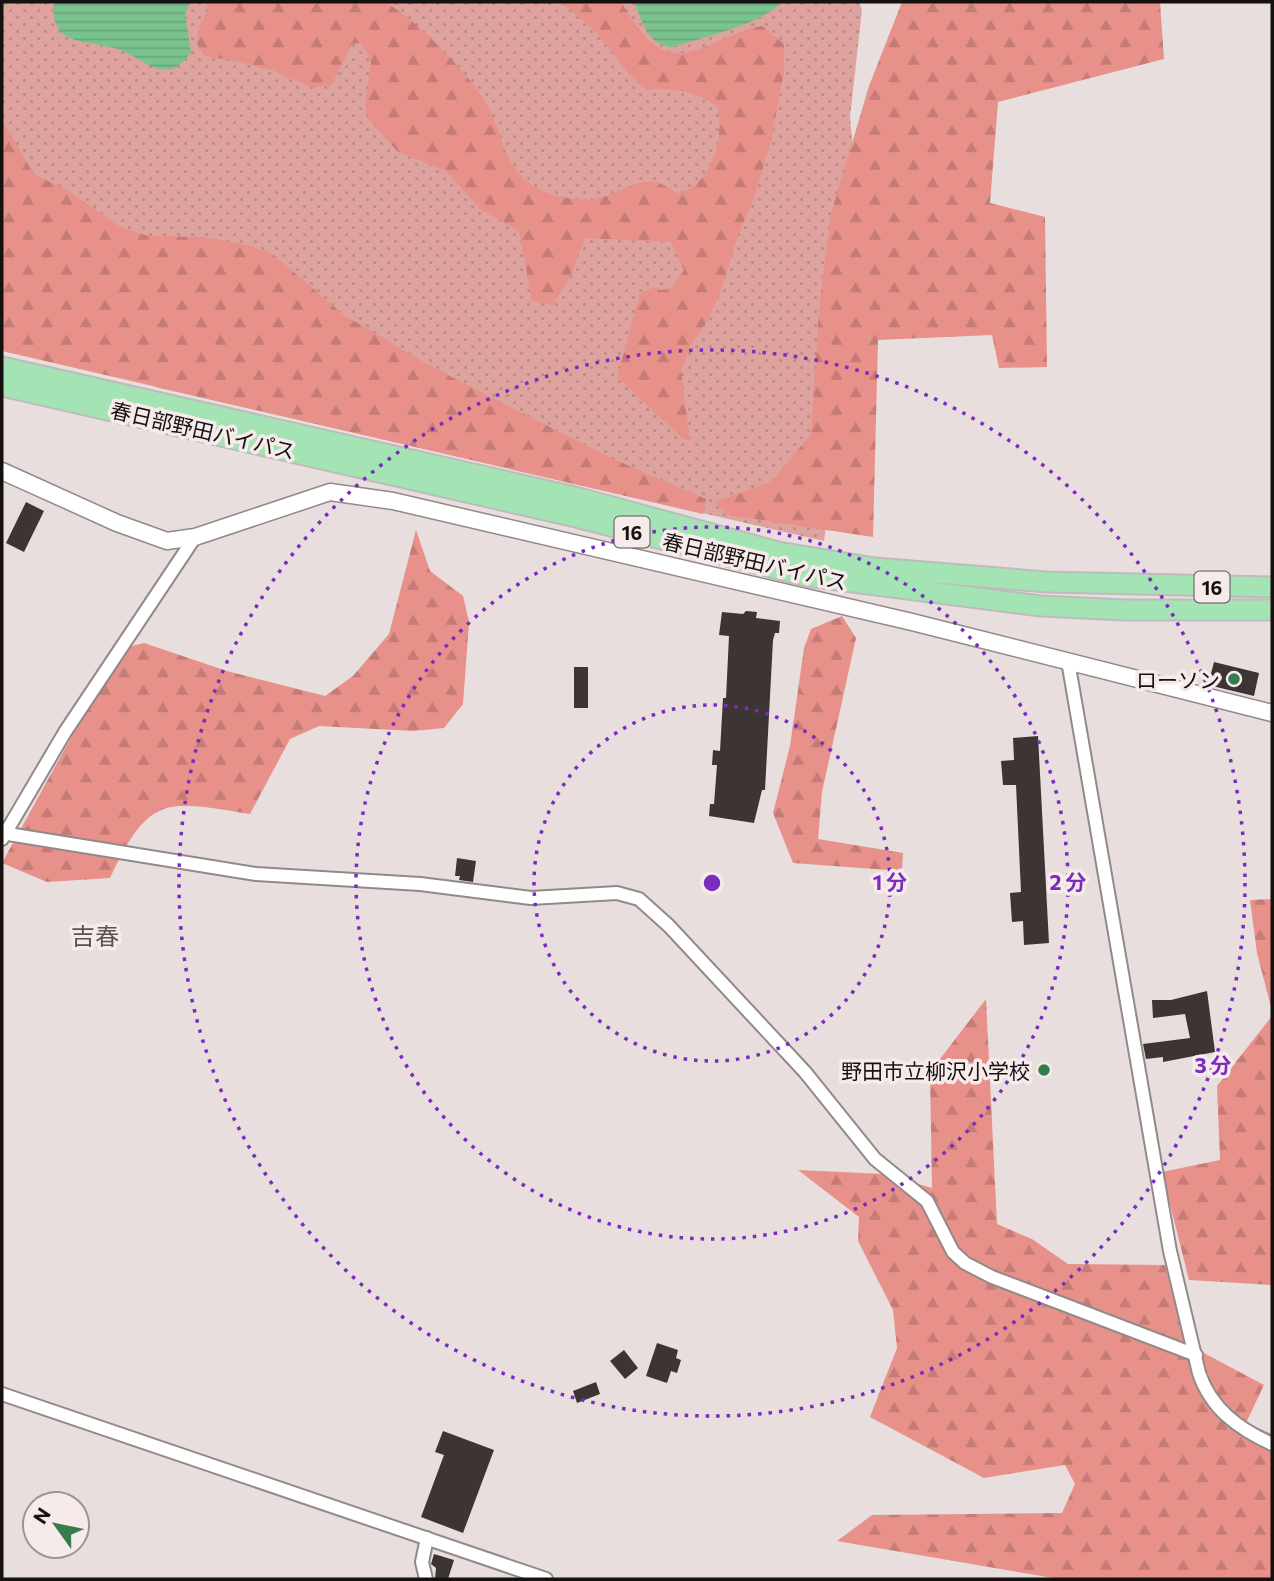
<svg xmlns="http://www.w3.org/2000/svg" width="1274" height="1581" font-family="Commissioner,'Noto Sans JP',sans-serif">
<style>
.grass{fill:url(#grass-dots)}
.forest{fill:url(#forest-firs)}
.water{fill:url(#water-rules)}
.building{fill:#3d3534}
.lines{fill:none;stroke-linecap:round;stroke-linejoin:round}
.minor-casing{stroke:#928988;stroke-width:16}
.tertiary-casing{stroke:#928988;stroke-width:19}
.trunk-casing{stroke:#bdbcbc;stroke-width:23}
.minor{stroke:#fff;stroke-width:12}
.tertiary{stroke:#fff;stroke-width:16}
.trunk{stroke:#a4e3b4;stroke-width:19}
.ring{fill:none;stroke:#7b2cbf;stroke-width:3.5;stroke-dasharray:3.5 7}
.poi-dot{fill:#337e4c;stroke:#f6ebea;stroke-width:2.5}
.labels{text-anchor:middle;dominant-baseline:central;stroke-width:7;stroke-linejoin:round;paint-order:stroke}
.shield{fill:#f6ebea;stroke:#585252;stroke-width:2}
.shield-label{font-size:19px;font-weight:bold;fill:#151111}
.street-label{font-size:21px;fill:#151111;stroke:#f6ebea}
.poi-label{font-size:21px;fill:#151111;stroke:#f6ebea;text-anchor:end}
.quarter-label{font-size:24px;fill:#5b5251;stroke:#f6ebea}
.centre{fill:#7b2cbf;stroke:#f6ebea;stroke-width:3.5}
.ring-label{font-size:21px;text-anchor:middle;font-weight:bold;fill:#7b2cbf;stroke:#f6ebea;stroke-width:7;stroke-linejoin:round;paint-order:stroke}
</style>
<defs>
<pattern id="grass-dots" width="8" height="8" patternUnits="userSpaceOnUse" patternTransform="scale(1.75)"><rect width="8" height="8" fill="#dea39e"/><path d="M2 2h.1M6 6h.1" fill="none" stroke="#be8b87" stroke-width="1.8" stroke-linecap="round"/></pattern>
<pattern id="forest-firs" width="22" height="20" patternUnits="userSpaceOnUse" patternTransform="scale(1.75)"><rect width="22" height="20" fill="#e7918a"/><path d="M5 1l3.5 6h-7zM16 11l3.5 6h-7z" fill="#c57c76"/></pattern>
<pattern id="water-rules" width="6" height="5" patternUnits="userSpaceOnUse" patternTransform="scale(1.75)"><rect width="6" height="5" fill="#7ac38e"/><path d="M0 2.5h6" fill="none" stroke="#69a679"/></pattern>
</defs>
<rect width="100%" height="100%" fill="#e8dedd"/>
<!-- grass -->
<polygon class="grass" points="2,2 859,2 862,10 850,117 862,248 824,541 155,387 2,184"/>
<!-- forest -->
<g class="forest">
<path d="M 206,2 L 385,2 C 415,18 468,73 486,103 C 503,132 501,164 532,185 C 547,196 575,201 594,199 C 614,197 632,179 655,182 C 662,183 672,190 679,194 C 713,182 725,139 717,106 C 694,91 674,87 647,90 C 626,76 614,51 595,32 C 585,21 572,12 561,2 L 622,2 C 626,12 633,21 639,29 C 676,81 714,34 762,26 L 784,44 L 784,72 L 771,141 L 754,198 L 738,235 L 721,290 L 708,320 L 691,344 L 681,371 L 690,441 L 682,438 L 617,377 L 640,294 L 654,287 L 661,290 L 671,288 L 684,270 L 671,242 L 585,238 L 571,275 L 553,305 L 532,301 L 519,231 L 480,209 L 446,171 L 398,152 L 369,120 L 365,107 L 371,62 L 361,43 L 352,44 L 331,86 L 311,87 L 275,71 L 227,59 L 211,58 L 203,54 L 197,44 L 199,27 L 207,12 Z"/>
<polygon points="902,2 1160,2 1164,59 998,102 990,203 1045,217 1047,367 999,368 992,335 878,340 873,537 728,515 715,502 771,482 811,434 819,308 831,214 869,86"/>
<polygon points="2,121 34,174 69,191 122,228 149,236 201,237 249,245 274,255 344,315 432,367 611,458 706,499 703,514 2,351"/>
<path d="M 416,530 L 430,571 L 463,596 L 469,622 L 463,704 L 444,728 L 413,731 L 319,726 L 290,739 L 250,814 C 166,800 149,794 110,878 L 47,882 L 2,863 L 78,725 L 128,647 L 144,643 L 227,671 L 325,696 L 353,676 L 389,634 Z"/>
<polygon points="842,616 856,638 822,792 818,839 903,853 902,871 793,863 773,813 790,746 804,648 811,629"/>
<polygon points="1272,899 1272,1011 1257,953 1250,900"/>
<polygon points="986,999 997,1224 1032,1239 1068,1264 1165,1265 1185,1343 1264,1385 1246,1423 1272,1434 1272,1579 1059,1579 837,1541 872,1515 1062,1513 1075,1484 1065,1465 984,1478 870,1417 897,1348 893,1310 858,1241 859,1217 798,1170 883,1174 932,1188 930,1072"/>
<polygon points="1272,1016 1272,1285 1189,1280 1162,1172 1220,1160 1217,1086"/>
</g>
<!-- water -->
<g class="water">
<path d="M 54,2 L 190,2 L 185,14 L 191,52 C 166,90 143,56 114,48 C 83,40 49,45 54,2 Z"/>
<path d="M 634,2 L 783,2 C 755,27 708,35 673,47 C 648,47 642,20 634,2 Z"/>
</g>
<!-- building -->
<g class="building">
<polygon points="26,502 44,511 24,552 6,543"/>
<polygon points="746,611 757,612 756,618 780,621 779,633 775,633 773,640 765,790 762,790 754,823 709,816 710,804 714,804 717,765 712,765 713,750 720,751 723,698 726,698 729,636 719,635 722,612 743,614"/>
<polygon points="1214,662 1259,673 1254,696 1208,685"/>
<rect x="574" y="667" width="14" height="41"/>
<polygon points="1038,736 1049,943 1024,945 1023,921 1012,922 1010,893 1021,892 1016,785 1003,785 1001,761 1014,760 1013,738"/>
<polygon points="457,858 476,861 473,882 459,880 460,876 455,876"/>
<polygon points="1207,991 1215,1052 1163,1062 1163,1057 1146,1059 1143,1044 1190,1038 1185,1014 1153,1018 1152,1000 1171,1000"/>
<polygon points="657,1343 678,1350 676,1358 681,1360 677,1373 671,1371 667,1383 646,1376"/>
<polygon points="624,1350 638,1368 625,1379 610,1361"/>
<polygon points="596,1382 600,1394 577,1403 573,1391"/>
<polygon points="443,1431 494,1450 463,1533 421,1517 444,1455 435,1452"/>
<polygon points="434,1554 454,1560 448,1579 435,1579 436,1568 431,1564"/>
</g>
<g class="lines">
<!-- minor casing -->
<g class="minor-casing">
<g id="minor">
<path d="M 1068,661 L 1170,1251 L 1199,1373 C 1211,1409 1239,1429 1272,1444"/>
<polyline points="2,833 256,874 420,884 531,898 617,893 639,899 669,926 805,1072 875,1159 927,1201 953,1252 965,1263 992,1277 1196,1355"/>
<polyline points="2,839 65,732 195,537"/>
<polyline points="2,1394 546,1579"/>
<polyline points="426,1579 422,1562 427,1538"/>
</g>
</g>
<!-- tertiary casing -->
<g class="tertiary-casing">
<polyline id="tertiary" points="2,471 117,523 167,541 195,537 330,492 393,501 912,622 1272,713"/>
</g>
<!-- trunk casing -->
<g class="trunk-casing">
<g id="trunk">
<polyline points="2,367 579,498 778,552 875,568 1047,582 1272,587"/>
<polyline points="2,386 576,517 806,576 1041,606 1125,610 1272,610"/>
</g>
</g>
<!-- minor -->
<use href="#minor" class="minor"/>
<!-- tertiary -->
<use href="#tertiary" class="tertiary"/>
<!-- trunk -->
<use href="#trunk" class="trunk"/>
</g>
<!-- distance rings -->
<g class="ring">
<circle cx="712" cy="883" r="178"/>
<circle cx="712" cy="883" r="356"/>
<circle cx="712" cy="883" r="533"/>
</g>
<!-- markers -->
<g class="poi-dot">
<circle cx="1234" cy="679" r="7"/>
<circle cx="1044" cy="1070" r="7"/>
</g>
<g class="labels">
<!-- shield labels -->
<g class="shield">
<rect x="614.5" y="516.5" width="35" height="31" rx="5"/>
<rect x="1194.5" y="571.5" width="35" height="31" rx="5"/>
</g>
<g class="shield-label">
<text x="632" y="532">16</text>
<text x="1212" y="587">16</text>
</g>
<!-- street labels -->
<g class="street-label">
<text transform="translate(203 430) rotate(13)">春日部野田バイパス</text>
<text transform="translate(755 561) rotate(13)">春日部野田バイパス</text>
</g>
<!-- poi labels -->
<g class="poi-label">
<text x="1220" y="679">ローソン</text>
<text x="1030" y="1070">野田市立柳沢小学校</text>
</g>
<!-- quarter labels -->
<g class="quarter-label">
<text x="95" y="935">吉春</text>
</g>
</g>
<circle cx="712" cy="883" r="10" class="centre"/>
<g class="ring-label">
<text x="890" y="890">1 分</text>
<text x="1068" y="890">2 分</text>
<text x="1213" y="1073">3 分</text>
</g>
<!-- border -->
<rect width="1274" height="1581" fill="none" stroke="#151111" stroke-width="7"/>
<!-- north arrow -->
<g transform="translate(56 1525) rotate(303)"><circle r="33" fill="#f6ebea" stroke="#9c9493" stroke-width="2"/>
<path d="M0-5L12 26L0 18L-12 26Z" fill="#337e4c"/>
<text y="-10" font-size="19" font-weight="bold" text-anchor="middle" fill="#151111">N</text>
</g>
</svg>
